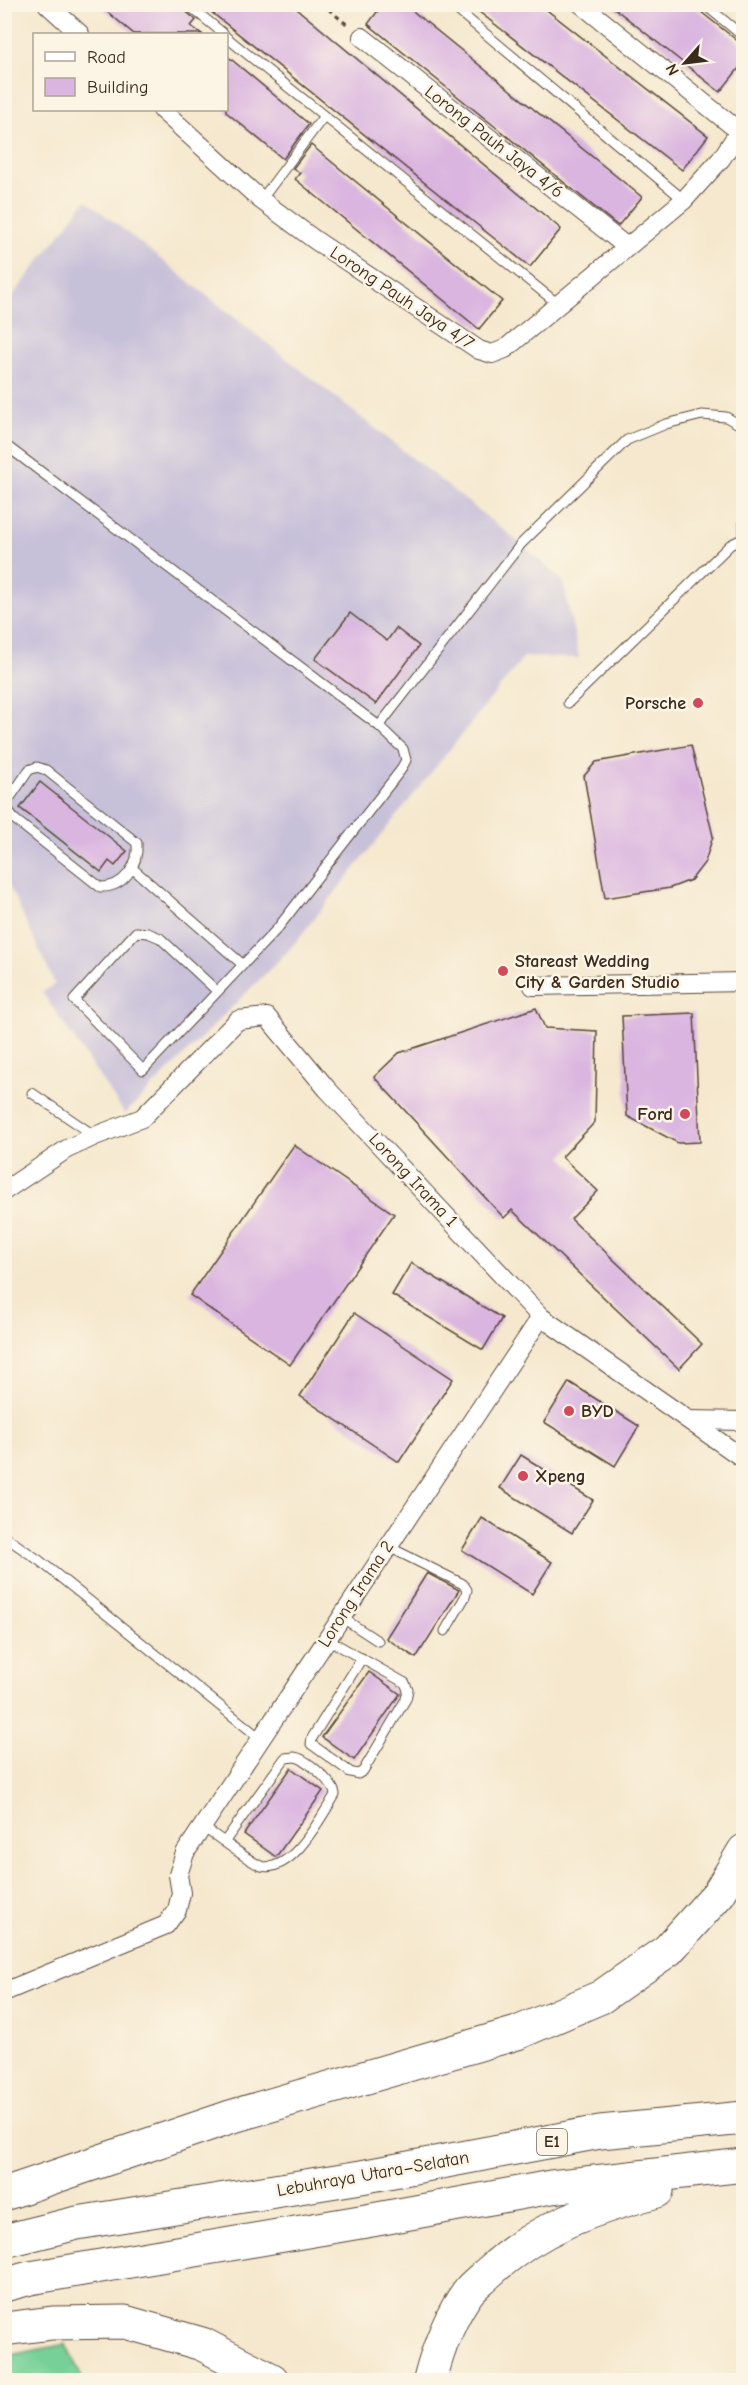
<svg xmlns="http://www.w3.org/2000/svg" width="748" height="2385" font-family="'Comic Neue',sans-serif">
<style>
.industrial{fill:#c7c0d9}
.green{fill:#76d097;stroke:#587d5a;stroke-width:1.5}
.building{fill:#dab5e0}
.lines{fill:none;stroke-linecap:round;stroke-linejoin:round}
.service-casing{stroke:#574638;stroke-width:11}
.minor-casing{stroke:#574638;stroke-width:20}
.motorway-casing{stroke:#574638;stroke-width:35}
.path{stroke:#574638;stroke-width:3;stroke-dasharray:4.5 4.5;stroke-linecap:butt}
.service{stroke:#fff;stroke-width:9}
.minor{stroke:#fff;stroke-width:18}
.motorway{stroke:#fff;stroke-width:33}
.poi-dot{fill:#d1495b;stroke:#fcf5e5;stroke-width:2}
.labels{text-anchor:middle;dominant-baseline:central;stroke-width:5;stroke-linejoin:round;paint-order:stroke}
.shield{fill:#fcf5e5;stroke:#75675a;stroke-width:1.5}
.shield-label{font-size:16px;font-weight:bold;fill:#3b2a1e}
.street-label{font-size:18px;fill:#3b2a1e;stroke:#fcf5e5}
.poi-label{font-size:18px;font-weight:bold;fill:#3b2a1e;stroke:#fcf5e5;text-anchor:start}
</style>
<rect width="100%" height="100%" fill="#fcf5e5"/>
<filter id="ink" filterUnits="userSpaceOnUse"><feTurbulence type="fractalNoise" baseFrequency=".0167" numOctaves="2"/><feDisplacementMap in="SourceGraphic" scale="12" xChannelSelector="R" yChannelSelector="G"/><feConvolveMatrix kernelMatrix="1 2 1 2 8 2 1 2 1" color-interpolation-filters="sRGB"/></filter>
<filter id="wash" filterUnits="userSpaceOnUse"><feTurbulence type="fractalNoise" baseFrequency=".008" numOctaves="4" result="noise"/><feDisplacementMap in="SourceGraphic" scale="24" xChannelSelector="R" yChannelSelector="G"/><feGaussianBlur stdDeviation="1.35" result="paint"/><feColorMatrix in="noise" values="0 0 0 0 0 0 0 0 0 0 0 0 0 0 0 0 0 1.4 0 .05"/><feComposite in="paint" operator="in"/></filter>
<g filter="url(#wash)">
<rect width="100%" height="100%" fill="#f5e8ce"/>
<!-- industrial -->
<polygon class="industrial" points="86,200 521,544 563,581 579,658 524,657 289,950 125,1114 42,992 55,984 5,877 5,749 12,744 4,737 5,306"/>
<!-- green -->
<polygon class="green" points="66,2344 83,2380 5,2380 5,2356"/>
<g id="blocks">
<!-- building -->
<g class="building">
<polygon points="98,4 180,4 183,9 196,20 191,26 202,34 134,34"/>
<polygon points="198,4 291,4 561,229 530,267 206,8 205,10"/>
<polygon points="383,4 404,4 642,197 618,226 368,24"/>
<polygon points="469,4 539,4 708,136 682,170"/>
<polygon points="609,4 691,4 744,46 744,62 720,92"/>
<polygon points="226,55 309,124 283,159 226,112"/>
<polygon points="311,145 502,301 479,329 295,179 300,173 293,168"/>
<polygon points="350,613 387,641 396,628 419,646 376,704 315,659"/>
<polygon points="691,745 713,836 705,862 691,880 670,888 605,898 584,776 596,762"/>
<polygon points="40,782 127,851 115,866 109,861 101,872 20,808"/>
<polygon points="536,1008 545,1028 597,1031 595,1122 562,1157 598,1191 571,1219 702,1344 679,1369 512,1210 504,1218 374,1077 399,1053"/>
<polygon points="694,1013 700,1142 678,1143 627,1116 622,1016"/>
<polygon points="294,1145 394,1214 290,1365 190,1295"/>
<polygon points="411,1263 502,1318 483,1350 392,1295"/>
<polygon points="354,1313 453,1379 399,1462 300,1396"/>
<polygon points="569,1382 639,1426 615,1466 544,1422"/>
<polygon points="521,1455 593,1500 572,1533 500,1488"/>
<polygon points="482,1518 552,1562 532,1594 462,1550"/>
<polygon points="427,1573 459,1590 416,1658 386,1638"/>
<polygon points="369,1672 400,1694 354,1760 322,1737"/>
<polygon points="291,1768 323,1791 276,1857 244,1834"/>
</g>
</g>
</g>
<g filter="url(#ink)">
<use href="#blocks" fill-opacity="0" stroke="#574638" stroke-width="1.5"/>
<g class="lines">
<!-- service casing -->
<g class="service-casing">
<g id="service">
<polyline points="187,4 224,34"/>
<polyline points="450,4 684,200"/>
<polyline points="704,4 744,37"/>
<polyline points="226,37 558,304"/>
<polyline points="261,200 324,116"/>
<polyline points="4,444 379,726 403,749 406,760 400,771 277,929 143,1070 74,1000 136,932 148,933 160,938 217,991"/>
<polyline points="744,518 744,622"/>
<polyline points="568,703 730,545 742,539"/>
<polyline points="379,726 521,544 627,440 666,424 702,415 726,417 744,427"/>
<path d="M 37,767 L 46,770 L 137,843 C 139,865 124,888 100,887 L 13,818 L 5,805 L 29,770 Z"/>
<polyline points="132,868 242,964"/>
<polyline points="32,1093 95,1136"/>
<polyline points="4,1536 40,1561 261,1739"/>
<polyline points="387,1546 463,1584 467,1590 465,1597 445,1631"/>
<polyline points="341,1617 378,1641"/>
<polyline points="327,1639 405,1683 408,1690 406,1699 363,1771 358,1774 350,1772 311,1744 312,1738 362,1658"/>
<path d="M 202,1827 C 215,1834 251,1863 261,1866 C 292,1874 321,1817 335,1795 C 335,1784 306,1758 294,1757 C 292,1757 287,1758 285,1758 L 225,1841"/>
</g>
</g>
<!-- minor casing -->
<g class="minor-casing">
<g id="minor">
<polyline points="47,4 80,34"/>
<polyline points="581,4 740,132"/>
<polyline points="362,37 627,247"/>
<polyline points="162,110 261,200 315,240 479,350 492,354 505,349 684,200 721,159 744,124"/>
<polyline points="533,986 744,982"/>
<polyline points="4,1191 67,1149 95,1136 142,1118 238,1020 267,1017 327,1089 541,1317 744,1459"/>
<polyline points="689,1420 744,1421"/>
<polyline points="4,1992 166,1925 177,1910 181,1893 178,1875 185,1853 541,1317"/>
</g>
</g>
<!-- motorway casing -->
<g class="motorway-casing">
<g id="motorway">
<polyline points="4,2194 230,2117 517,2033 601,1997 668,1950 719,1893 744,1851"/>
<polyline points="4,2241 77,2223 361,2177 600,2132 744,2118"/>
<polyline points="4,2285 30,2278 372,2220 551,2187 744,2165"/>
<polyline points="4,2329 52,2323 125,2322 202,2344 272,2380"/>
<path d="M 430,2380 C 438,2349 449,2318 468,2292 C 473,2285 482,2279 488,2273 C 539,2226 592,2209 657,2191"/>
</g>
</g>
<!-- path -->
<polyline class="path" points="322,4 349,26"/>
<!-- service -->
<use href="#service" class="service"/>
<!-- minor -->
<use href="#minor" class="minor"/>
<!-- motorway -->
<use href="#motorway" class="motorway"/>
</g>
</g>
<!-- markers -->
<g class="poi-dot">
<circle cx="698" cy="703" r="6"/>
<circle cx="503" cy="971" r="6"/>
<circle cx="685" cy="1114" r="6"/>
<circle cx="569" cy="1411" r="6"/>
<circle cx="523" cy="1476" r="6"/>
</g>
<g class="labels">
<!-- shield labels -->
<rect class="shield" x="537" y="2129" width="30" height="26" rx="4.5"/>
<g class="shield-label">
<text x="552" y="2142">E1</text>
</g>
<!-- street labels -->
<g class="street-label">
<text transform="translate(494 142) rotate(38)">Lorong Pauh Jaya 4/6</text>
<text transform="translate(402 298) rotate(34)">Lorong Pauh Jaya 4/7</text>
<text transform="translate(413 1180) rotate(47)">Lorong Irama 1</text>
<text transform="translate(356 1594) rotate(-57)">Lorong Irama 2</text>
<text transform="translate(373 2174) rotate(-10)">Lebuhraya Utara–Selatan</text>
</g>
<!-- poi labels -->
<g class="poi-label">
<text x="686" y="703" text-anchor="end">Porsche</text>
<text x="515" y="961">Stareast Wedding<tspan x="515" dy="21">City &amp; Garden Studio</tspan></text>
<text x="673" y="1114" text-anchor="end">Ford</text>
<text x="581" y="1411">BYD</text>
<text x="535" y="1476">Xpeng</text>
</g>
</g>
<!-- margin -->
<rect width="748" height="2385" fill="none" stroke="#fcf5e5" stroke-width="24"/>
<!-- legend -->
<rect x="33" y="33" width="195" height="78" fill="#fcf5e5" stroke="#afa495" stroke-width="1.5"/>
<rect x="45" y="52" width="30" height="9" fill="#ffffff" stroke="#afa495" stroke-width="1.5"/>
<text x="87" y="63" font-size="18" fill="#3b2a1e">Road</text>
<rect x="45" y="78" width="30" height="18" fill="#dab5e0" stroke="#afa495" stroke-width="1.5"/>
<text x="87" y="93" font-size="18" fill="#3b2a1e">Building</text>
<!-- north arrow -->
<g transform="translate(685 63) rotate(242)" stroke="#fcf5e5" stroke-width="4.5" paint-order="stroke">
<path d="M0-4.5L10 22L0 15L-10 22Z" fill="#3b2a1e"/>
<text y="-9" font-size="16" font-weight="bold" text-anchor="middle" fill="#3b2a1e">N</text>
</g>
</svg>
